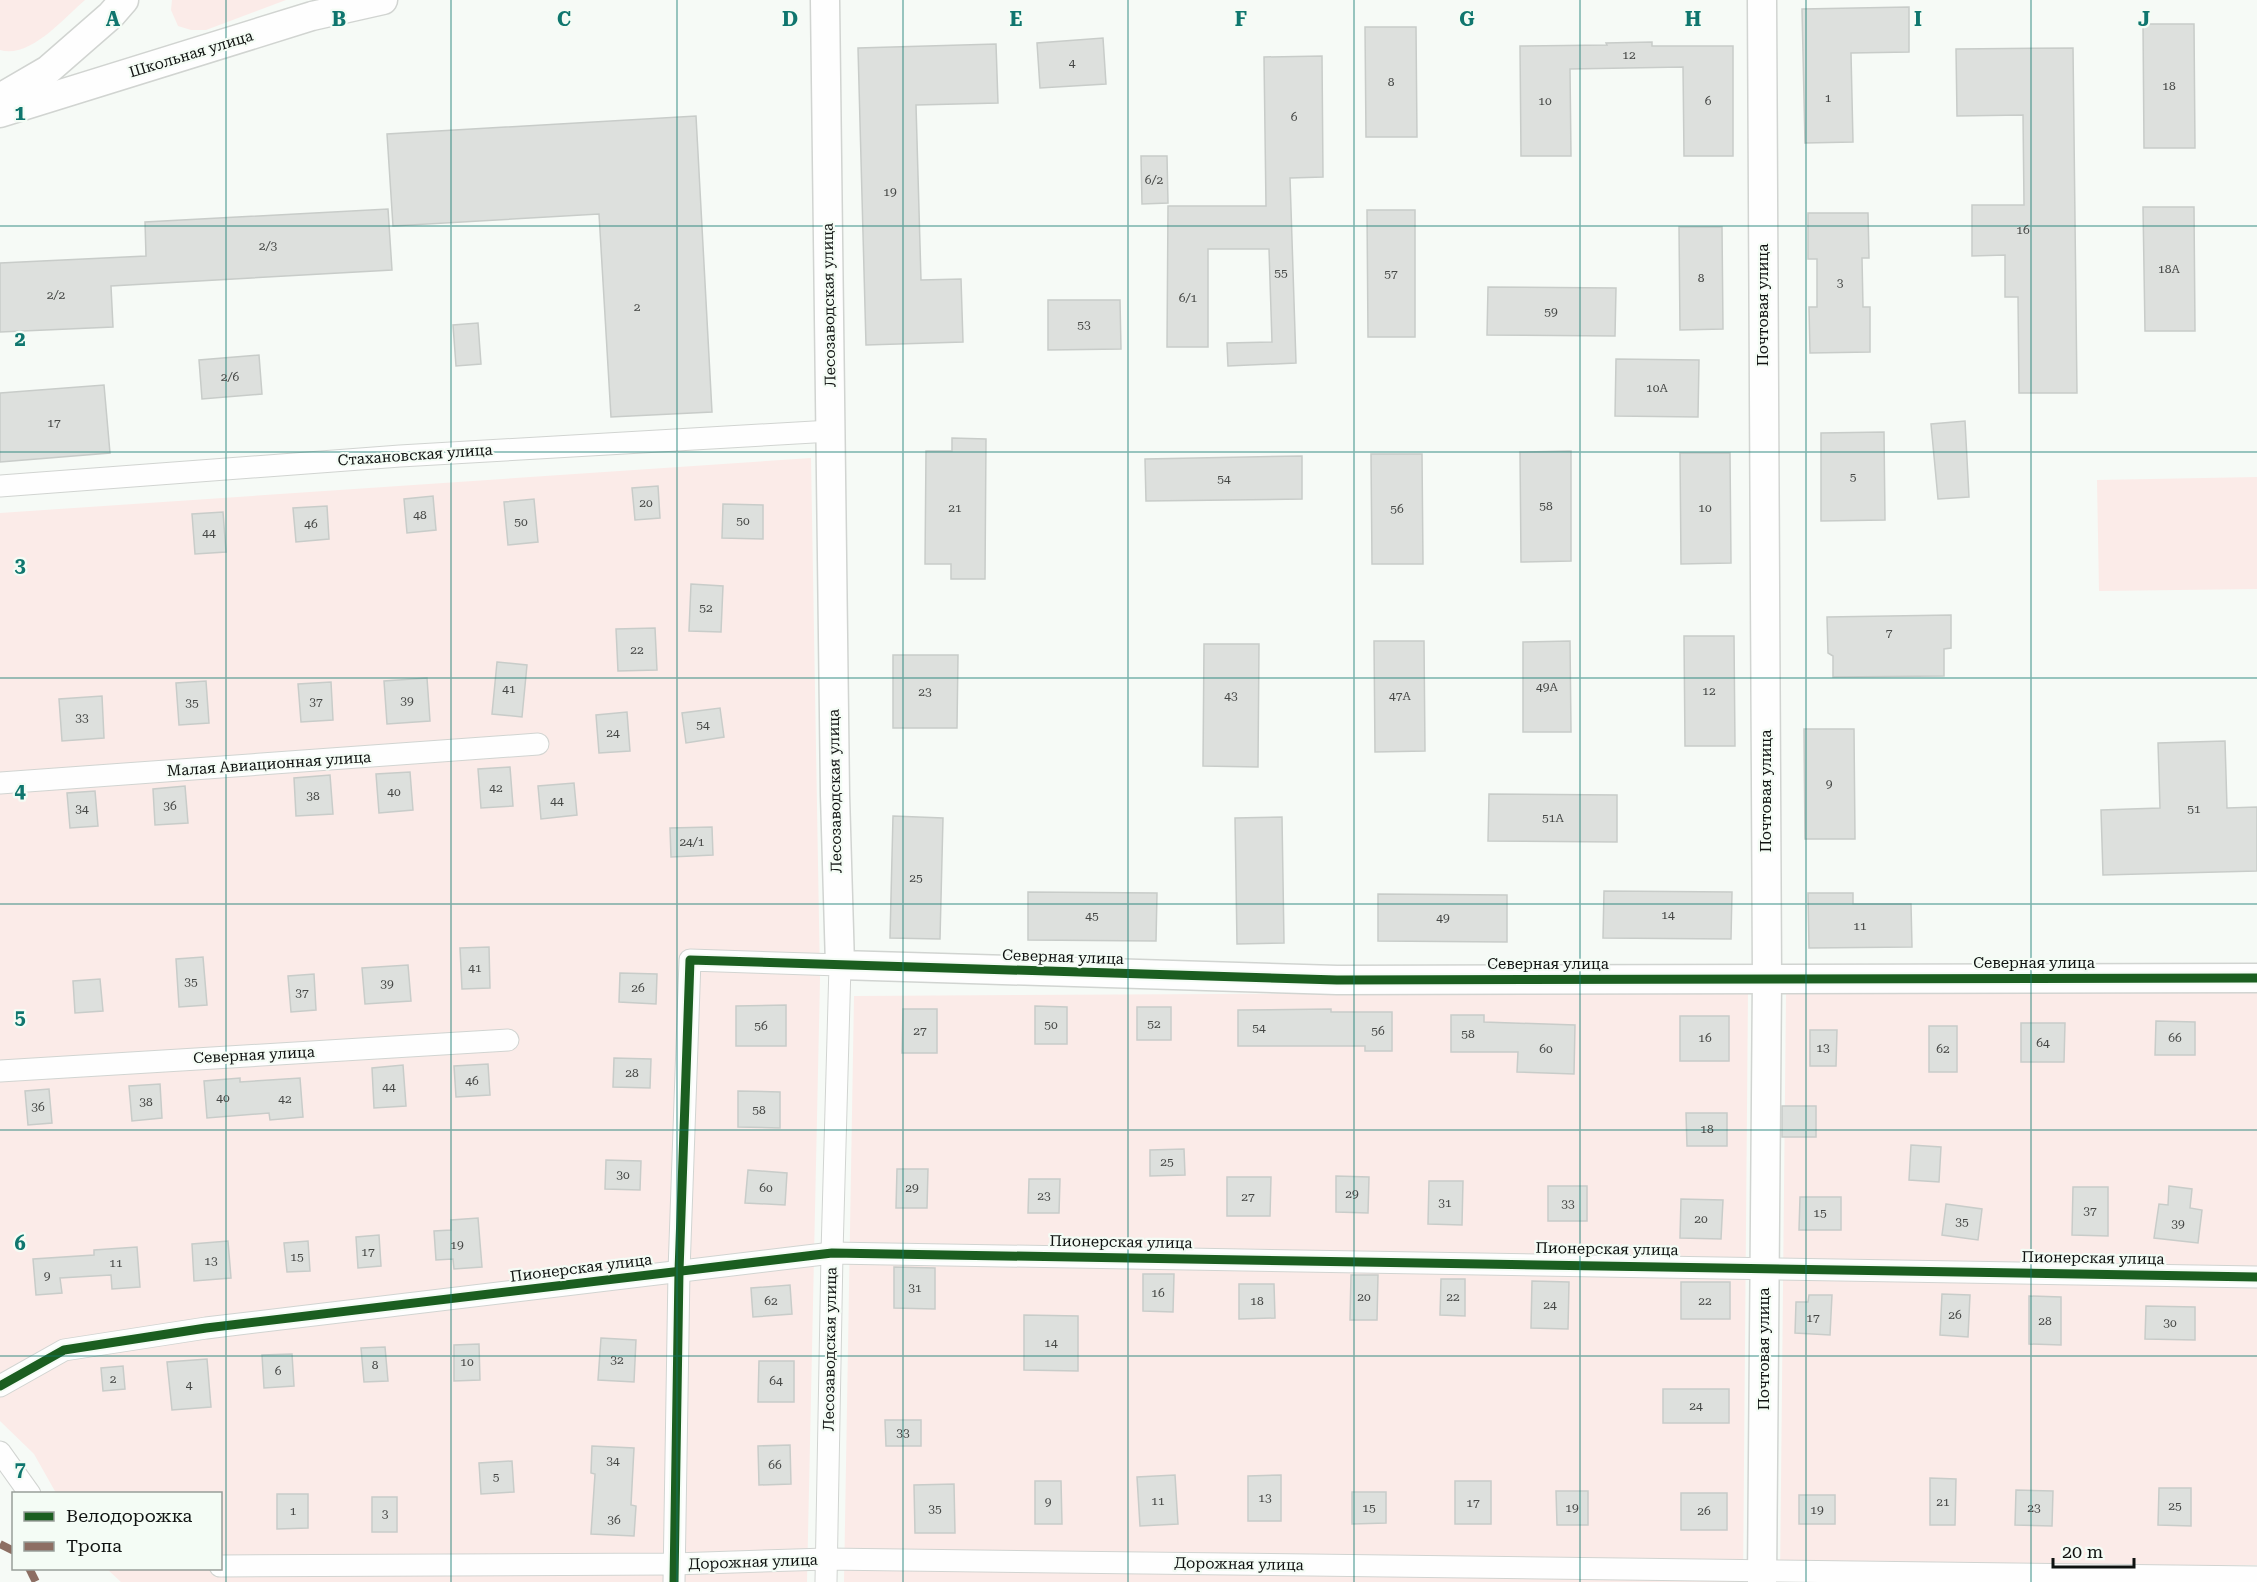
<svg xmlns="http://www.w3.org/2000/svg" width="2257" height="1582" font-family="'Roboto Serif',serif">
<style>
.green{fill:#fbebe8}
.building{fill:#dde0dd;stroke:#c8ccc9;stroke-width:1.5}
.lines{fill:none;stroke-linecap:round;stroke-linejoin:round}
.street-casing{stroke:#d1d4d1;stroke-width:23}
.secondary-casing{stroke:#d1d4d1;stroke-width:31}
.street{stroke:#fefefe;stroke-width:21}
.secondary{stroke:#fefefe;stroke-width:28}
.quiet{stroke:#8d6e63;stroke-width:8;stroke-dasharray:15 8;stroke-linecap:butt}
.cycleway-casing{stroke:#f4fcf5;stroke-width:13}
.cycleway{stroke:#1b5e20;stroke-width:9}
.grid{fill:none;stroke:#0f766e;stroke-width:1.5;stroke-opacity:0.55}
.labels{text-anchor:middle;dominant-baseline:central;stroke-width:4.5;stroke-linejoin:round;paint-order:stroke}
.number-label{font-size:12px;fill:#444644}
.street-label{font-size:15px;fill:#0f1210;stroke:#f4fcf5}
.grid-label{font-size:20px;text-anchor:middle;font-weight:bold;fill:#0f766e;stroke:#f4fcf5;stroke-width:4.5;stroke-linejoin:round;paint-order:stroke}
</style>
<rect width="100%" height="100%" fill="#f6faf6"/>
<!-- green -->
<g class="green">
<path d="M 0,0 L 85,0 C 64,18 30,59 0,50 Z"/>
<polygon points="172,0 286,0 206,30 191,30 178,26 171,10"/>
<polygon points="811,458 820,979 807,1582 121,1582 107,1569 220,1568 220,1494 56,1493 34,1454 0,1421 0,513"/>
<polygon points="2257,477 2257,589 2099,591 2097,480"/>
<polygon points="1748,991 1743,1582 844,1582 854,996"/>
<polygon points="2257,992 2257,1565 2224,1565 2224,1582 1780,1582 1786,994"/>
</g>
<!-- building -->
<g class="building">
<polygon points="1909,7 1909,52 1851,53 1853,142 1805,143 1802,9"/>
<polygon points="2143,24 2194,24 2195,148 2144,148"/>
<polygon points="1365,27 1416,27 1417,137 1366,137"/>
<polygon points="1103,38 1106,84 1040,88 1037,43"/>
<polygon points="1652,42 1652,46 1733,46 1733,156 1684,156 1683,67 1570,69 1571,156 1521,156 1520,46 1607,45 1606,43"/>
<polygon points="996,44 998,103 916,105 921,280 961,279 963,342 866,345 858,48"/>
<polygon points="2073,48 2077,393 2019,393 2018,297 2005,297 2005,255 1972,256 1972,205 2024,205 2023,115 1957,116 1956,49"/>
<polygon points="1322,56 1323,177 1290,178 1296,363 1228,366 1227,343 1272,342 1269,249 1208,249 1208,347 1167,347 1168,206 1266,206 1264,57"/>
<polygon points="696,116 712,412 611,417 599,214 393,226 387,134"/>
<polygon points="1141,156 1167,156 1168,203 1142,204"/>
<polygon points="2143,207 2194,207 2195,331 2145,331"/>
<polygon points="388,209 392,270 111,286 113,327 0,332 0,263 146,256 145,222"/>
<polygon points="1367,210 1415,210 1415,337 1368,337"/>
<polygon points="1808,213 1868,213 1869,258 1862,258 1863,307 1870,307 1870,352 1810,353 1809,307 1817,307 1817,259 1808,259"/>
<polygon points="1679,227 1722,227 1723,329 1680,330"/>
<polygon points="1488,287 1616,288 1615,336 1487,335"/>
<polygon points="1048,300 1120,300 1121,349 1048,350"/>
<polygon points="478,323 481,364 456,366 453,325"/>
<polygon points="259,355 262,394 202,399 199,360"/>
<polygon points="1616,359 1699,360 1698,417 1615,416"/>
<polygon points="104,385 110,453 0,462 0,393"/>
<polygon points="1965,421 1969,497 1938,499 1931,424"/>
<polygon points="1884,432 1885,520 1821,521 1821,433"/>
<polygon points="952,438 986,439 985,579 951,579 951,564 925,564 926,451 952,451"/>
<polygon points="1571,451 1571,561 1521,562 1520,452"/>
<polygon points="1680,453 1730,453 1731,563 1681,564"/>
<polygon points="1371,454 1422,454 1423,564 1372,564"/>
<polygon points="1302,456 1302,499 1146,501 1145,459"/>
<polygon points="658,486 660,518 635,520 632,488"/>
<polygon points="433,496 436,530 407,533 404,499"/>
<polygon points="534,499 538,542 508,545 504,502"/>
<polygon points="723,504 763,505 763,539 722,538"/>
<polygon points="327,506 329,539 296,542 293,508"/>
<polygon points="223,512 226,552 195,554 192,514"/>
<polygon points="691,584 723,586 721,632 689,631"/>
<polygon points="1951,615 1951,648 1944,649 1944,676 1833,677 1833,656 1828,653 1827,617"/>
<polygon points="655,628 657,670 618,671 616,629"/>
<polygon points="1684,636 1734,636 1735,746 1685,746"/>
<polygon points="1374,641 1424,641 1425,751 1375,752"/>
<polygon points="1570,641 1571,732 1523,732 1523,642"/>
<polygon points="1204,644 1259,644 1258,767 1203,766"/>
<polygon points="893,655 958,655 957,728 893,728"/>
<polygon points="497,662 527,665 522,717 492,714"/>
<polygon points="427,678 430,721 387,724 384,681"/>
<polygon points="206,681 209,723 179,725 176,683"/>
<polygon points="331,682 333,720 301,722 298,684"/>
<polygon points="102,696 104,738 62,741 59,699"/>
<polygon points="720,708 724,737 686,743 682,713"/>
<polygon points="627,712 630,751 599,753 596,715"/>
<polygon points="1804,729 1854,729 1855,839 1805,839"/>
<polygon points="2225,741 2227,808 2257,807 2257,871 2103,875 2101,810 2160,808 2158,743"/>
<polygon points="510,767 513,806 481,808 478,769"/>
<polygon points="410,772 413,810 379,813 376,774"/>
<polygon points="330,775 333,814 296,816 294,778"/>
<polygon points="574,783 577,815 541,819 538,786"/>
<polygon points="185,786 188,823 155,825 153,789"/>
<polygon points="95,791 98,826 70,828 67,793"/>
<polygon points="1489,794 1617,795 1617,842 1488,841"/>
<polygon points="893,816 943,818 940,939 890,938"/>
<polygon points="1282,817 1284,943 1237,944 1235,818"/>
<polygon points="712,827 713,855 671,857 670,828"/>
<polygon points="1604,891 1732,892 1731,939 1603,938"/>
<polygon points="1028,892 1157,893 1156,941 1028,940"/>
<polygon points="1808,893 1853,893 1853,904 1911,904 1912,947 1809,948"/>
<polygon points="1378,894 1507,895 1507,942 1378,941"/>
<polygon points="489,947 490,988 462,989 460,948"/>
<polygon points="203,957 207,1005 179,1007 176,959"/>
<polygon points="408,965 411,1001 365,1004 362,968"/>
<polygon points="620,973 657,974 656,1004 619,1002"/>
<polygon points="314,974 316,1010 291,1012 288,976"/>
<polygon points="100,979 103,1011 75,1013 73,981"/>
<polygon points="786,1005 786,1046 736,1046 736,1006"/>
<polygon points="1035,1006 1067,1007 1067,1044 1035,1044"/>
<rect x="1137" y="1007" width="34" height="33"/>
<polygon points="903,1009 937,1009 937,1053 902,1053"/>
<polygon points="1331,1009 1331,1012 1392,1012 1392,1051 1365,1051 1365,1046 1238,1046 1238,1010"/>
<polygon points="1451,1015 1484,1015 1484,1022 1575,1025 1574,1074 1517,1072 1518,1052 1451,1052"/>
<rect x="1680" y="1016" width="49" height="45"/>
<polygon points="2156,1021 2195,1022 2195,1055 2155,1055"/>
<polygon points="2021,1023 2065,1023 2064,1062 2021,1062"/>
<rect x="1929" y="1026" width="28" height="46"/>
<polygon points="1810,1030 1837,1030 1836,1066 1810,1066"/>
<polygon points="614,1058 651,1059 650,1088 613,1087"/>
<polygon points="488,1064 490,1095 456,1097 454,1066"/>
<polygon points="403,1065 406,1106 374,1108 372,1068"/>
<polygon points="240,1078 240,1082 300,1078 303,1117 270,1120 269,1113 207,1118 204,1081"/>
<polygon points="160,1084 162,1118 132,1121 129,1086"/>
<polygon points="49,1089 52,1123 28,1125 25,1091"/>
<polygon points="738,1091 780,1092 780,1128 738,1127"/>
<rect x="1782" y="1106" width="34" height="31"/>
<polygon points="1686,1113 1727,1113 1727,1146 1687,1146"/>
<polygon points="1911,1145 1941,1147 1939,1182 1909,1180"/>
<polygon points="1184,1149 1185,1175 1150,1176 1150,1150"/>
<polygon points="606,1160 641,1161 640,1190 605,1189"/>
<polygon points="897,1169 928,1169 927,1208 896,1208"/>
<polygon points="748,1170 787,1173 785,1205 745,1203"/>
<polygon points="1336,1176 1369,1177 1368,1213 1336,1212"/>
<polygon points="1227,1177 1271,1177 1270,1216 1227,1216"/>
<polygon points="1029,1179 1060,1179 1059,1213 1028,1213"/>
<polygon points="1429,1181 1463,1181 1462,1225 1428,1224"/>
<rect x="1548" y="1186" width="39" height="35"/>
<polygon points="2169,1186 2192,1189 2190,1208 2202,1210 2198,1243 2154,1238 2159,1204 2168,1205"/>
<polygon points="2073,1187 2108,1187 2108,1236 2072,1235"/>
<polygon points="1800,1197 1841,1197 1841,1230 1799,1230"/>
<polygon points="1681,1199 1723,1200 1721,1239 1680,1238"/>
<polygon points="1946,1204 1982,1209 1978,1240 1942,1235"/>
<polygon points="478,1218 482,1267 454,1269 453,1259 436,1260 434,1231 451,1230 451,1220"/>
<polygon points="379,1235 381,1266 358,1268 356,1237"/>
<polygon points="228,1241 231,1278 194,1281 192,1244"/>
<polygon points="308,1241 310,1271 287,1272 284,1243"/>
<polygon points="137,1247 140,1287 112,1289 111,1275 60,1278 62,1293 36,1295 33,1259 94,1255 94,1250"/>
<polygon points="894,1267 935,1268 935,1309 894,1308"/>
<polygon points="1143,1274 1174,1274 1173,1312 1143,1311"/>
<polygon points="1351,1275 1378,1275 1377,1320 1350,1320"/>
<polygon points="1441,1279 1465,1279 1465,1316 1440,1315"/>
<polygon points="1532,1281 1569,1282 1568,1329 1531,1328"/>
<rect x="1681" y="1282" width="49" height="37"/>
<polygon points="1239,1284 1274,1284 1275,1318 1239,1319"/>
<polygon points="790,1285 792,1314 753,1317 751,1288"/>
<polygon points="1942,1294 1970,1295 1968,1337 1940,1335"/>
<polygon points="1809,1295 1832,1295 1830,1335 1795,1333 1796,1302 1808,1302"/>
<polygon points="2029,1296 2061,1297 2061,1345 2029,1344"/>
<polygon points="2146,1306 2195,1307 2195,1340 2145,1339"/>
<polygon points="1024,1315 1078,1316 1078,1371 1024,1370"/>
<polygon points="601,1338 636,1340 634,1382 598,1380"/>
<polygon points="479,1344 480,1380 454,1381 454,1345"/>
<polygon points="385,1347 388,1381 364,1382 361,1348"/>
<polygon points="292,1354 294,1386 264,1388 262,1355"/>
<polygon points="207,1359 211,1407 172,1410 167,1362"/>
<polygon points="759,1361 794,1361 794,1402 758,1402"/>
<polygon points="123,1366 125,1389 103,1391 101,1368"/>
<rect x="1663" y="1389" width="66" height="34"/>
<polygon points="885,1420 921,1420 921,1446 886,1446"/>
<polygon points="790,1445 791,1484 759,1485 758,1446"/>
<polygon points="592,1446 634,1448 631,1505 636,1506 634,1536 591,1534 595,1474 591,1473"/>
<polygon points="512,1461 514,1492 481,1494 479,1463"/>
<polygon points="1175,1475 1178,1524 1140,1526 1137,1477"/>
<polygon points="1281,1475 1281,1521 1248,1521 1248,1476"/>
<polygon points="1930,1478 1956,1479 1955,1525 1930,1525"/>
<polygon points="1035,1481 1061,1481 1062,1524 1035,1524"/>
<rect x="1455" y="1481" width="36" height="43"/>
<polygon points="954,1484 955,1533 915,1533 914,1485"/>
<polygon points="2159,1488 2191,1488 2191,1526 2158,1525"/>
<polygon points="2016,1490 2053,1491 2052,1526 2015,1525"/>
<polygon points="1556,1491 1588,1491 1588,1525 1557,1525"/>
<polygon points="1352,1492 1386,1492 1386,1523 1352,1524"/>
<rect x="1681" y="1493" width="46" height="37"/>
<polygon points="277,1494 308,1494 308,1528 277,1529"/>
<rect x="1799" y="1495" width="36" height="29"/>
<rect x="372" y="1497" width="25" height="35"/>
</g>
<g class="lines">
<!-- street casing -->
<g class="street-casing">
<g id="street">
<polyline points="0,486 400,456 831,431"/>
<polyline points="0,783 538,744"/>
<polyline points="0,1071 508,1040"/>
<polyline points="0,1386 64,1350 206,1328 832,1253 2257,1277"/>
<polyline points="0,1452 30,1494"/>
<polyline points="220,1566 674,1564 826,1559 2257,1577"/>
<polyline points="674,1582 679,1271 690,960 840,965 832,1253 826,1582"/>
</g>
</g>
<!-- secondary casing -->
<g class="secondary-casing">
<g id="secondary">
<polyline points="825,0 835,795 840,965 1337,980 2257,978"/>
<polyline points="1762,0 1767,978 1762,1582"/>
<polyline points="0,98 48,70 111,15 124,0"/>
<polyline points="0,113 312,16 383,0"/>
</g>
</g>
<!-- street -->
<use href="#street" class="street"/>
<!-- secondary -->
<use href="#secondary" class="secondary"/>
<!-- quiet -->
<g class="quiet">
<polyline points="0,1544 14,1551"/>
<polyline points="29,1568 36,1582"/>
</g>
<!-- cycleway casing -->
<g class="cycleway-casing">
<g id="cycleway">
<polyline points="0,1386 64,1350 206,1328 832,1253 2257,1277"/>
<polyline points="674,1582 679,1271 690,960 1337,980 2257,978"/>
</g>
</g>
<!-- cycleway -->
<use href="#cycleway" class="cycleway"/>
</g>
<!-- grid -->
<path class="grid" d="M 226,0 L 226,1582M 451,0 L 451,1582M 677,0 L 677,1582M 903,0 L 903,1582M 1128,0 L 1128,1582M 1354,0 L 1354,1582M 1580,0 L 1580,1582M 1806,0 L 1806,1582M 2031,0 L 2031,1582M 0,226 L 2257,226M 0,452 L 2257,452M 0,678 L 2257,678M 0,904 L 2257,904M 0,1130 L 2257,1130M 0,1356 L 2257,1356"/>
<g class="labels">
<!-- number labels -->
<g class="number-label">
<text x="1629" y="55">12</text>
<text x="1072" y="63">4</text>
<text x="1391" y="82">8</text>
<text x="2169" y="86">18</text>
<text x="1828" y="98">1</text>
<text x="1545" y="101">10</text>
<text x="1708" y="101">6</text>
<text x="1294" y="117">6</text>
<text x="1154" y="180">6/2</text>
<text x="890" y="192">19</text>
<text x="2023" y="230">16</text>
<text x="268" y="246">2/3</text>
<text x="2169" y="269">18А</text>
<text x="1281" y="273">55</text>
<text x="1391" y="274">57</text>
<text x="1701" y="278">8</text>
<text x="1840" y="283">3</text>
<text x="56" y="295">2/2</text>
<text x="1188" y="298">6/1</text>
<text x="637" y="307">2</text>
<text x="1551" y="312">59</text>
<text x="1084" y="325">53</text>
<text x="230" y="377">2/6</text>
<text x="1657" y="388">10А</text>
<text x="54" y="423">17</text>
<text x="1853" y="477">5</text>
<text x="1224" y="479">54</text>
<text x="646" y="503">20</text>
<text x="1546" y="506">58</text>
<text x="955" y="508">21</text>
<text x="1705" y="508">10</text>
<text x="1397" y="509">56</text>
<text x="420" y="515">48</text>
<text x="743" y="521">50</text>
<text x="521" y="522">50</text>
<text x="311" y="524">46</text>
<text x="209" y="533">44</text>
<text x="706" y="608">52</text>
<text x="1889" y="633">7</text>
<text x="637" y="650">22</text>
<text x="1547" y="687">49А</text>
<text x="509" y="689">41</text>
<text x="1709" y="691">12</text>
<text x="925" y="692">23</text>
<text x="1231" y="696">43</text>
<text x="1400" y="696">47А</text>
<text x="407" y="701">39</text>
<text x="316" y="702">37</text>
<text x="192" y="703">35</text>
<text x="82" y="718">33</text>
<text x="703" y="725">54</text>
<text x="613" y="733">24</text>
<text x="1829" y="784">9</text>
<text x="496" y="788">42</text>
<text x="394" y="792">40</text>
<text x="313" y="796">38</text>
<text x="557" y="801">44</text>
<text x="170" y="806">36</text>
<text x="82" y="809">34</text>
<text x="2194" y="809">51</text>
<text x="1553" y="818">51А</text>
<text x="692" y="842">24/1</text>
<text x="916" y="878">25</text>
<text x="1668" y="915">14</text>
<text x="1092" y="916">45</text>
<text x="1443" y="918">49</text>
<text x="1860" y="926">11</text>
<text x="475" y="968">41</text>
<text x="191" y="982">35</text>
<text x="387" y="984">39</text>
<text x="638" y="988">26</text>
<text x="302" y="993">37</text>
<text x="1154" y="1024">52</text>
<text x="1051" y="1025">50</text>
<text x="761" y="1026">56</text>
<text x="1259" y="1028">54</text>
<text x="920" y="1031">27</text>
<text x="1378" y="1031">56</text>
<text x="1468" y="1034">58</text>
<text x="1705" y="1038">16</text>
<text x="2175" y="1038">66</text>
<text x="2043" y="1043">64</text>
<text x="1823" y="1048">13</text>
<text x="1546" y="1049">60</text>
<text x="1943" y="1049">62</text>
<text x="632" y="1073">28</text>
<text x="472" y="1081">46</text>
<text x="389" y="1087">44</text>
<text x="223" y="1098">40</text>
<text x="285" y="1099">42</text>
<text x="146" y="1102">38</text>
<text x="38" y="1107">36</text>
<text x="759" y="1110">58</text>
<text x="1707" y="1129">18</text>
<text x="1167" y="1162">25</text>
<text x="623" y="1175">30</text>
<text x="766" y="1188">60</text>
<text x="912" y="1188">29</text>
<text x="1352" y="1194">29</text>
<text x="1044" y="1196">23</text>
<text x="1248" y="1197">27</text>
<text x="1445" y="1203">31</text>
<text x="1568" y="1204">33</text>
<text x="2090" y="1211">37</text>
<text x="1820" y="1213">15</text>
<text x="1701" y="1219">20</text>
<text x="1962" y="1222">35</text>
<text x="2178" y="1224">39</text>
<text x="457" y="1245">19</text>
<text x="368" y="1252">17</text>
<text x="297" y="1257">15</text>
<text x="211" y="1261">13</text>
<text x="116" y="1263">11</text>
<text x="47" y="1276">9</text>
<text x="915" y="1288">31</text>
<text x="1158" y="1293">16</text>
<text x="1364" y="1297">20</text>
<text x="1453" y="1297">22</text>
<text x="771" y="1301">62</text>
<text x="1257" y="1301">18</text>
<text x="1705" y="1301">22</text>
<text x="1550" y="1305">24</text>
<text x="1955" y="1315">26</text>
<text x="1813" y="1318">17</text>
<text x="2045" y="1321">28</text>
<text x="2170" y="1323">30</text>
<text x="1051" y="1343">14</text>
<text x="617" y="1360">32</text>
<text x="467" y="1362">10</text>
<text x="375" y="1365">8</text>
<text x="278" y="1371">6</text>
<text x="113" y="1379">2</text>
<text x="776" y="1381">64</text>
<text x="189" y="1385">4</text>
<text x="1696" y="1406">24</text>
<text x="903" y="1433">33</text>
<text x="613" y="1461">34</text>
<text x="775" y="1465">66</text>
<text x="496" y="1477">5</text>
<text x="1265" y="1498">13</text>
<text x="1158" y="1501">11</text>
<text x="1048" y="1502">9</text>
<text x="1943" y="1502">21</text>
<text x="1473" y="1503">17</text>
<text x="2175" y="1506">25</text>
<text x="1369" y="1508">15</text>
<text x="1572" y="1508">19</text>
<text x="2034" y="1508">23</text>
<text x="935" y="1509">35</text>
<text x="1817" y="1510">19</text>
<text x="293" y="1511">1</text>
<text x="1704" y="1511">26</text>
<text x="385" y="1514">3</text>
<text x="614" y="1520">36</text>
</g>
<!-- street labels -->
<g class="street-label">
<text transform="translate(191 54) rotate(-17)">Школьная улица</text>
<text transform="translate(829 305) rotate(-91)">Лесозаводская улица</text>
<text transform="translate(1763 305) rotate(-90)">Почтовая улица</text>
<text transform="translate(415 455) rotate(-4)">Стахановская улица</text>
<text transform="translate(269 764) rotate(-4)">Малая Авиационная улица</text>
<text transform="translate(835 791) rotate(-91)">Лесозаводская улица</text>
<text transform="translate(1766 791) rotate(-90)">Почтовая улица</text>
<text transform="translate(1063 957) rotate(2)">Северная улица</text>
<text x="2034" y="963">Северная улица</text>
<text x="1548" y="964">Северная улица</text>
<text transform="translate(254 1055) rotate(-3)">Северная улица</text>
<text transform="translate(1121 1242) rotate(1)">Пионерская улица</text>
<text transform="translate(1607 1249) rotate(1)">Пионерская улица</text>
<text transform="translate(2093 1258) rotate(1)">Пионерская улица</text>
<text transform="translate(581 1268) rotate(-7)">Пионерская улица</text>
<text transform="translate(830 1349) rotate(-89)">Лесозаводская улица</text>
<text transform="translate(1764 1349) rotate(-90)">Почтовая улица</text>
<text transform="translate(753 1562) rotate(-2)">Дорожная улица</text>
<text transform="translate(1239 1564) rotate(1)">Дорожная улица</text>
</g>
</g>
<g class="grid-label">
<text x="113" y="26">A</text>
<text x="339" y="26">B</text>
<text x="564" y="26">C</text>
<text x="790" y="26">D</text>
<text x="1016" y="26">E</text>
<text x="1241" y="26">F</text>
<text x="1467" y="26">G</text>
<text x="1693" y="26">H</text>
<text x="1918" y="26">I</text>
<text x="2144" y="26">J</text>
<text x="20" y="120">1</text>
<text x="20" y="346">2</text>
<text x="20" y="572">3</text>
<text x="20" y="798">4</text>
<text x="20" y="1024">5</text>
<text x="20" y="1250">6</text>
<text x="20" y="1476">7</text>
</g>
<!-- legend -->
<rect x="12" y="1492" width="210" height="78" fill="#f4fcf5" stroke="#989e99" stroke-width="1.5"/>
<rect x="24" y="1512" width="30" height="9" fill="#1b5e20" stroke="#989e99" stroke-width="1.5"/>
<text x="66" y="1522" font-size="18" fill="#0f1210">Велодорожка</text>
<rect x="24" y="1542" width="30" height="9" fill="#8d6e63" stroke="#989e99" stroke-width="1.5"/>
<text x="66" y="1552" font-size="18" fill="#0f1210">Тропа</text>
<!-- scale -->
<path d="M2053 1558v9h81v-9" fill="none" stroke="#0f1210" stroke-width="3"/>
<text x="2062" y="1558" font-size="18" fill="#0f1210" stroke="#f4fcf5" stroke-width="4.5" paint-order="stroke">20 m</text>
</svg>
